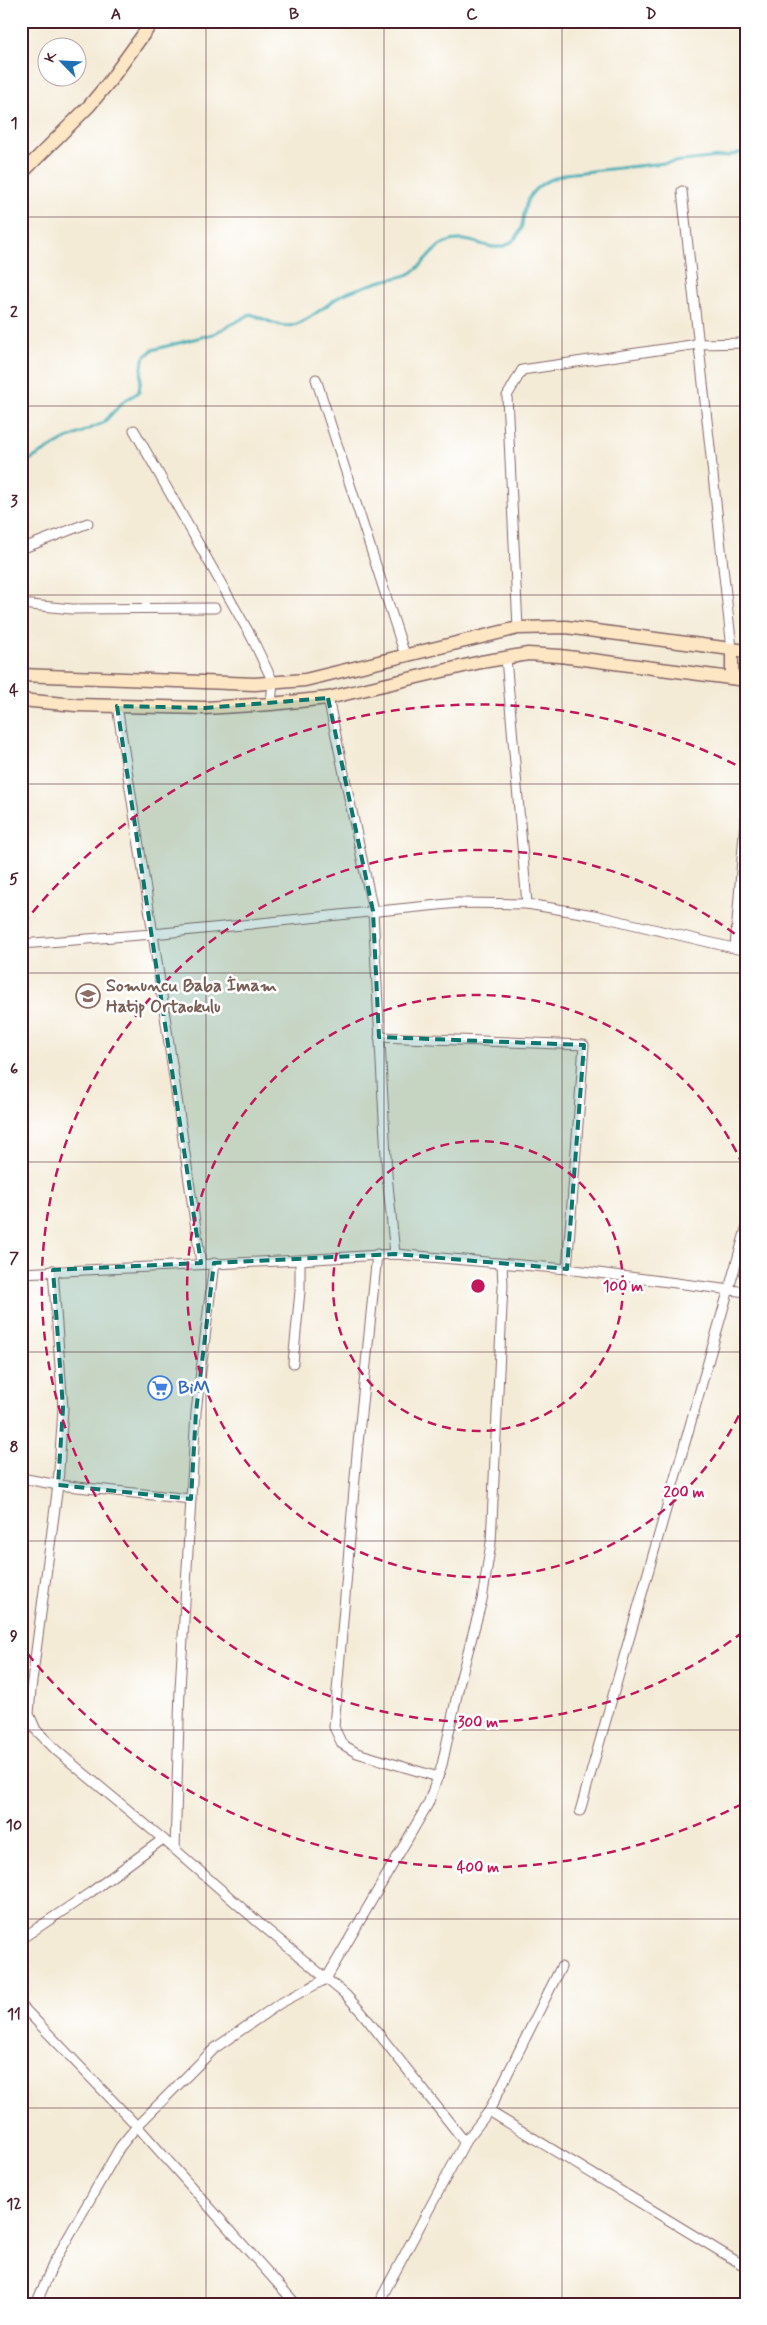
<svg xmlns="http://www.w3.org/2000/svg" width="767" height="2325" font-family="Mynerve,sans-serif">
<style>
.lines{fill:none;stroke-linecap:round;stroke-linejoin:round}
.stream{stroke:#3aacb5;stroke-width:3}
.street-casing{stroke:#866667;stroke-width:11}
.secondary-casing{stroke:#866667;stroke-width:15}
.street{stroke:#fff;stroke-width:9}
.secondary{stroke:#fce6c4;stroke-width:12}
.marked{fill:#0f766e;fill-opacity:0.2;stroke:#0f766e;stroke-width:4;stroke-dasharray:10 6;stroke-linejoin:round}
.grid{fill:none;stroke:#4a1f2b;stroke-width:1;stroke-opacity:0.55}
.ring{fill:none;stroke:#c2185b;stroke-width:2.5;stroke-dasharray:9 6}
.labels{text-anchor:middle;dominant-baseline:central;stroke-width:5;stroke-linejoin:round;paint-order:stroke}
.education-label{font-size:18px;font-weight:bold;fill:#785e54;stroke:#fff;text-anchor:start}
.shop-label{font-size:18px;font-weight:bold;fill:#366cbe;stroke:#fff;text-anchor:start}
.centre{fill:#c2185b;stroke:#fff;stroke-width:2.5}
.ring-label{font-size:15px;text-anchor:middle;font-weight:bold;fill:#c2185b;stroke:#fff;stroke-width:5;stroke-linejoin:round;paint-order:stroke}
.neatline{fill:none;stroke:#4a1f2b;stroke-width:2}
.grid-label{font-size:16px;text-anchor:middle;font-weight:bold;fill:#4a1f2b}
</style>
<rect width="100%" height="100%" fill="#fff"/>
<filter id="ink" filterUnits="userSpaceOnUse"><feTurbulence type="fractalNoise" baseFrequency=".02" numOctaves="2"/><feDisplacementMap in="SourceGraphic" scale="10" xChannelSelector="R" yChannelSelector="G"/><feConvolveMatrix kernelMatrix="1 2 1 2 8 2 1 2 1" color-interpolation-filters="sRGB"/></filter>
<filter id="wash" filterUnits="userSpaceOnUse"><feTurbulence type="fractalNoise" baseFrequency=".0096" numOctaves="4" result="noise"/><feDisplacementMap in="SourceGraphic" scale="20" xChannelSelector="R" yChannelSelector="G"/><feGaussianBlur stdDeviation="1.12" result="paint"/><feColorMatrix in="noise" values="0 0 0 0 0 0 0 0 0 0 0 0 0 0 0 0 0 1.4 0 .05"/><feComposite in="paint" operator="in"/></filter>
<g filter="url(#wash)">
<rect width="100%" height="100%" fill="#f4ebd7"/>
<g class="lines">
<!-- stream -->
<path class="stream" d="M 21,465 L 62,441 L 103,423 L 124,401 L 139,392 L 143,359 L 152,350 L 213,334 L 251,314 C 262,318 274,325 286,326 C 301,328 328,303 342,295 C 354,289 369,285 382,281 C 391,278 403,278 411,273 C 424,266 432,248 445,243 C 473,231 489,257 510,243 C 529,229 519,212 530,196 C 538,183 552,179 565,174 L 728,156 L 746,151"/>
</g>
</g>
<g filter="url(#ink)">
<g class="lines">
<!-- street casing -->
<g class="street-casing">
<g id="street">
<polyline points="682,191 732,649"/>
<polyline points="316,379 405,655"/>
<polyline points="134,430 252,638 273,682 271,704"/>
<polyline points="21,549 88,523"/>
<polyline points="21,604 72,609 215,608"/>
<polyline points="518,628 507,396 522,370 698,344 746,343"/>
<polyline points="506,658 527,904"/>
<polyline points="328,698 373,911 387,1175 395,1254"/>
<polyline points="117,706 153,934 458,903 527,904 594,915 746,951"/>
<polyline points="21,944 153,934 201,1263"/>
<polyline points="735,948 746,808"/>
<polyline points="379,1037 584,1045 567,1269"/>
<polyline points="377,1254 357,1454 334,1727 342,1744 357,1753 438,1777"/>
<polyline points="53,1270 63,1408 58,1485 31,1689 29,1714 36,1730 57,1751 163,1839 259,1923 346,1995 363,2014 465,2142"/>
<polyline points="21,1273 300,1260 395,1254 567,1269 746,1292"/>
<polyline points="293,1363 300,1291 300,1260"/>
<polyline points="21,1478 58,1485 191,1499"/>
<polyline points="580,1811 746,1229"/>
<polyline points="175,1849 180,1689 196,1412 214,1263"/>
<polyline points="21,1939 91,1892 163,1839"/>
<polyline points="21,2005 137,2126 296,2304"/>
<polyline points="489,2111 746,2267"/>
<polyline points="21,2301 27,2304"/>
<polyline points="36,2304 54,2262 120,2147 137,2126 215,2048 279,2004 326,1979 428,1804 442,1765 460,1681 482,1600 491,1543 503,1285 502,1264"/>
<polyline points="378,2304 465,2142 489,2111 561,1967"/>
</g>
</g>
<!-- secondary casing -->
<g class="secondary-casing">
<g id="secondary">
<polyline points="21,174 89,106 109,82 153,21"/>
<polyline points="21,675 255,684 305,680 518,628 566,627 746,651"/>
<polyline points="732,678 732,649"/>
<polyline points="21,700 76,705 205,708 271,704 328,698 481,662 528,654 560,656 746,680"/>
</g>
</g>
<!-- street -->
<use href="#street" class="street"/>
<!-- secondary -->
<use href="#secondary" class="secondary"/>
</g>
</g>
<!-- marked area -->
<path class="marked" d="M 328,698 L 373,911 L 379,1037 L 584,1045 L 567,1269 L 395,1254 L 214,1263 L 196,1412 L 191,1499 L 58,1485 L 63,1408 L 53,1270 L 201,1263 L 117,706 L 205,708 Z"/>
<!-- grid -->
<path class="grid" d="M 206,21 L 206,2304M 384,21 L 384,2304M 562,21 L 562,2304M 21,217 L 746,217M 21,406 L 746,406M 21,595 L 746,595M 21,784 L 746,784M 21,973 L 746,973M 21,1162 L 746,1162M 21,1352 L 746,1352M 21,1541 L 746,1541M 21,1730 L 746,1730M 21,1919 L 746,1919M 21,2108 L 746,2108"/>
<!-- distance rings -->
<g class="ring">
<circle cx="478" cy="1286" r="145"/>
<path d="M745 1402A291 291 0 1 1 745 1170"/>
<path d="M743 1632A436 436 0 1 1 743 940"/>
<path d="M742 1804A581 581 0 0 1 23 1648M23 924A581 581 0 0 1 742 768"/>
</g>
<!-- icons -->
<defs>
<g id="school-ring" transform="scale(1.25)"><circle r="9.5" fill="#fff" stroke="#8d6e63" stroke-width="1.5"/><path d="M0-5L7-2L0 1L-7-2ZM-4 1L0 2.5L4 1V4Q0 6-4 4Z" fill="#8d6e63"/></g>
<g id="supermarket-ring" transform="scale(1.25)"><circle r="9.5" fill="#fff" stroke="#3f7fe0" stroke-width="1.5"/><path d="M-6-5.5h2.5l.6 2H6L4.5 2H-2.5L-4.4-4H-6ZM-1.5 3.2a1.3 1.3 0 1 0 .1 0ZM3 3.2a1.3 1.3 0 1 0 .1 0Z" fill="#3f7fe0"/></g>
</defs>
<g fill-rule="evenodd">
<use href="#school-ring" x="88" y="996"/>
<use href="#supermarket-ring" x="160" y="1388"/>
</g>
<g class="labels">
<!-- education labels -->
<g class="education-label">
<text x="106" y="986">Somuncu Baba İmam<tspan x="106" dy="21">Hatip Ortaokulu</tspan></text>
</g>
<!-- shop labels -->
<g class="shop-label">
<text x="178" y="1388">BiM</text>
</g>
</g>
<circle cx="478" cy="1286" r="8" class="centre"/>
<g class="ring-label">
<text x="623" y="1291">100 m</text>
<text x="684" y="1497">200 m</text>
<text x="478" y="1727">300 m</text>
<text x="478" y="1872">400 m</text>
</g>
<!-- margin -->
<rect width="767" height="2325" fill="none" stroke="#fff" stroke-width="55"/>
<!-- north arrow -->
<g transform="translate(62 62) rotate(294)"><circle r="24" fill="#ffffff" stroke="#b7a5aa"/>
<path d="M0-4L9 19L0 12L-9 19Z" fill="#1f6fb2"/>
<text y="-8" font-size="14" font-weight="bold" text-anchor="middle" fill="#4a1f2b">K</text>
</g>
<rect x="28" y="28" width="712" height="2270" class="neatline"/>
<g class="grid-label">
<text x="116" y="19">A</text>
<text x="294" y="19">B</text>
<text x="472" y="19">C</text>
<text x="651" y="19">D</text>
<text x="14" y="128">1</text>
<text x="14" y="317">2</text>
<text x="14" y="506">3</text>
<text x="14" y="695">4</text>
<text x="14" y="884">5</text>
<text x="14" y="1074">6</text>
<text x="14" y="1263">7</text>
<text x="14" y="1452">8</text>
<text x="14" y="1641">9</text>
<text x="14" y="1830">10</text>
<text x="14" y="2019">11</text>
<text x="14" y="2209">12</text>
</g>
</svg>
